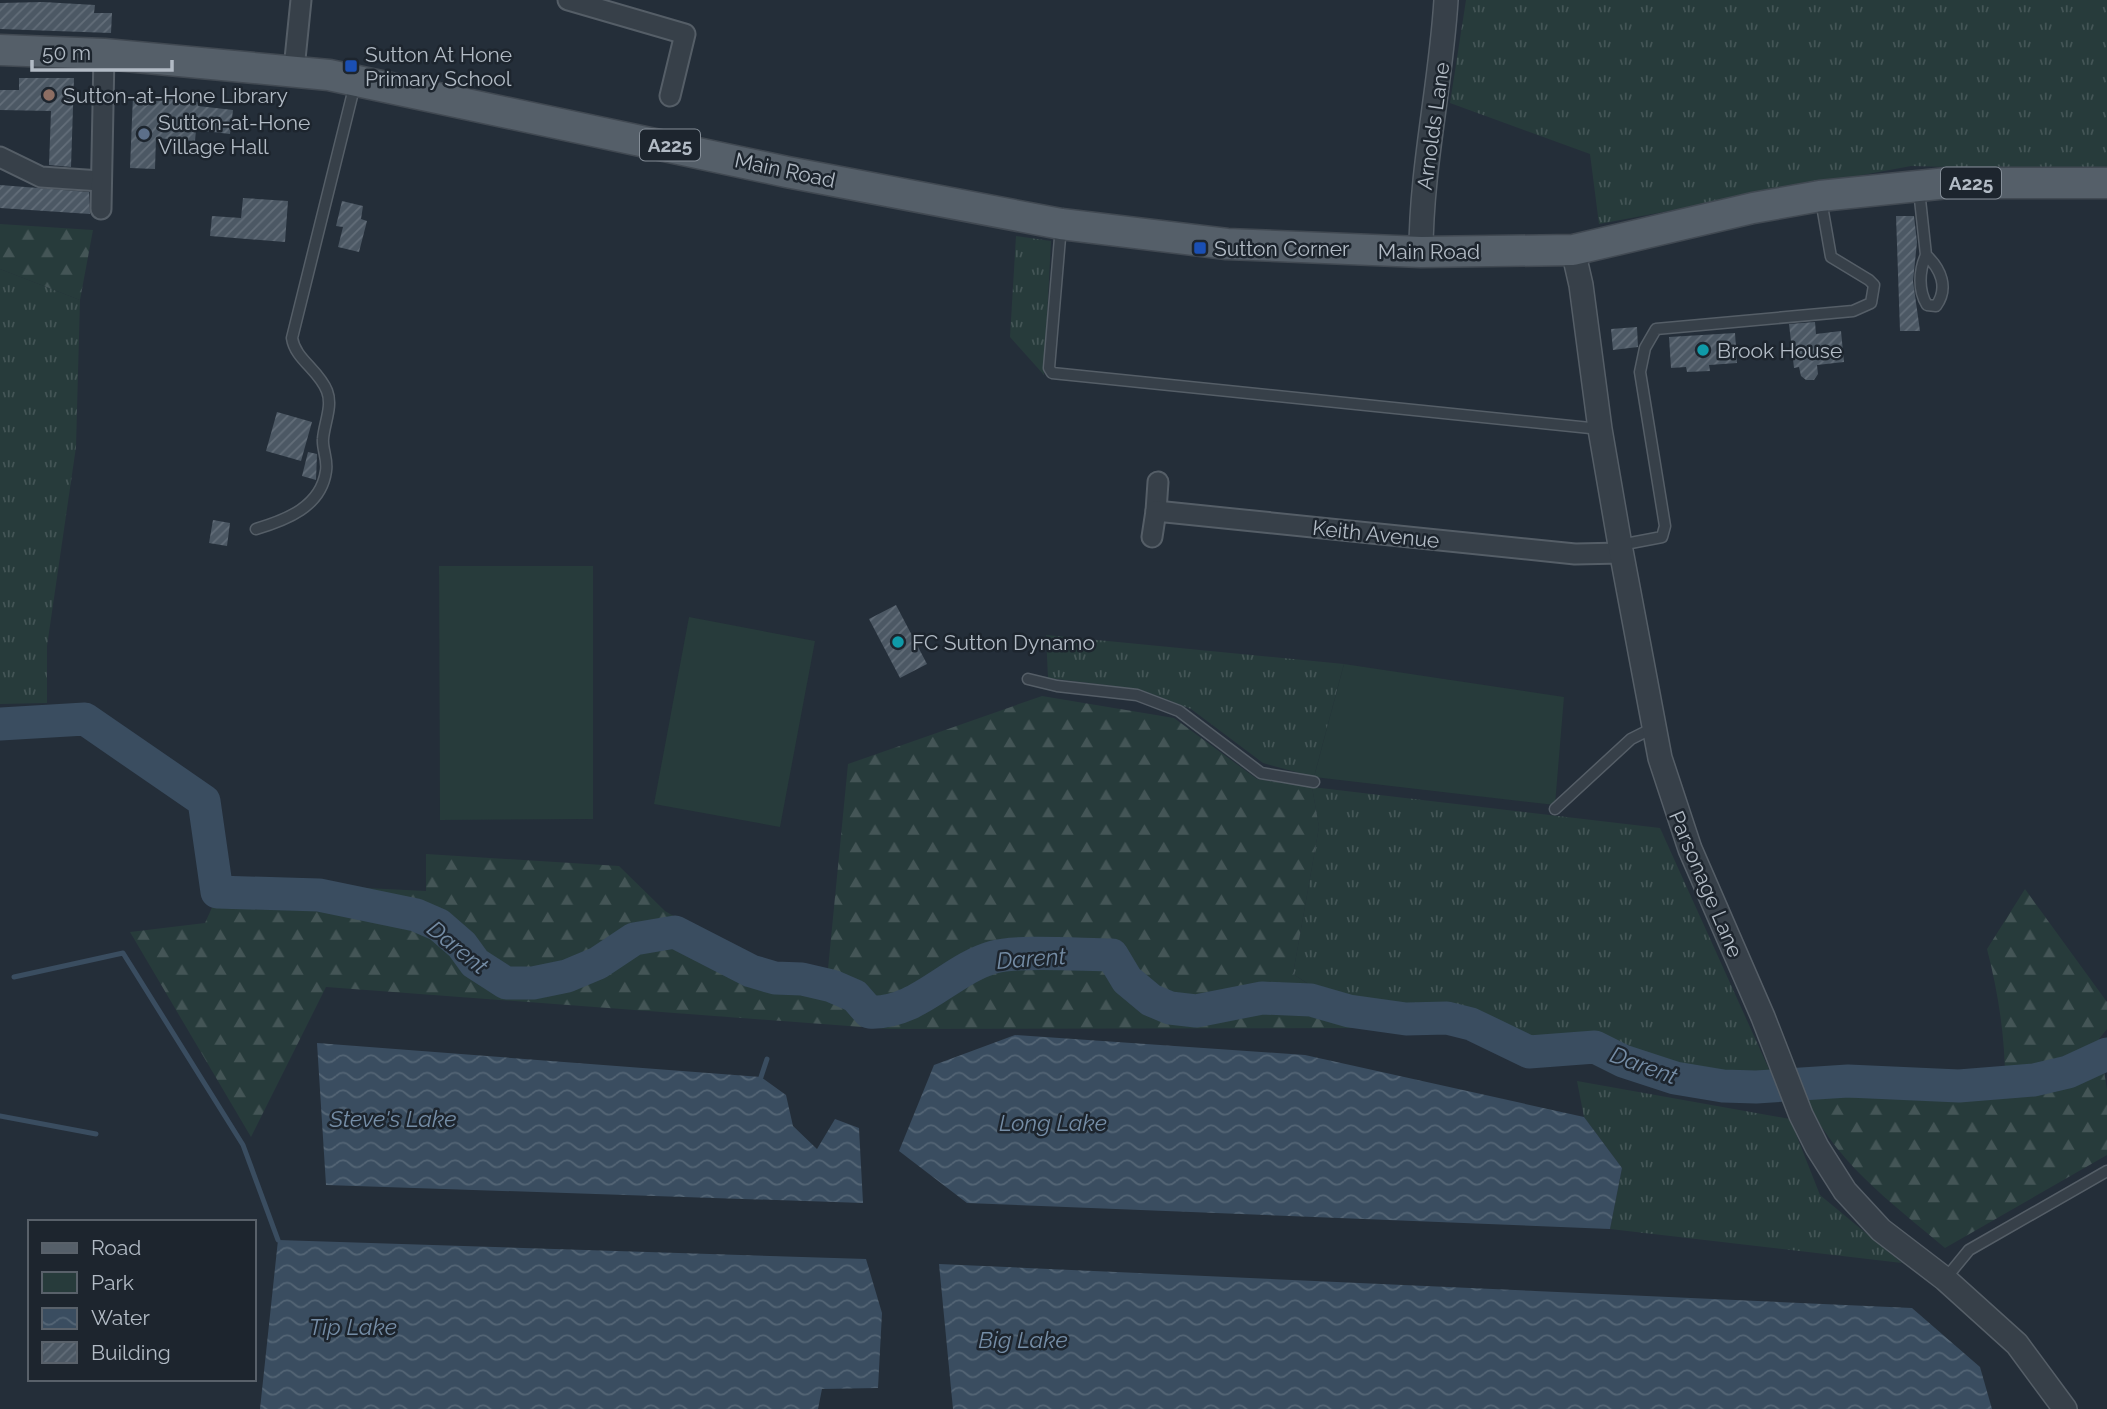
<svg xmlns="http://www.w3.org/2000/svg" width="2107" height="1409" font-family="Raleway,sans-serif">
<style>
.grass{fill:url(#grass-tufts)}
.forest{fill:url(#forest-firs)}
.green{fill:#273b3b}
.water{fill:url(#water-waves)}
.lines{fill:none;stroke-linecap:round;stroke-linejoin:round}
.stream{stroke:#3a4d60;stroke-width:5}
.river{stroke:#3a4d60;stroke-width:33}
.building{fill:url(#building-hatch)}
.service-casing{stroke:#555e67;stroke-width:13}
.minor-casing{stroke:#555e67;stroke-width:23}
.tertiary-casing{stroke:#555e67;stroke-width:26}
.primary-casing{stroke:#414952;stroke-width:33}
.service{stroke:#374049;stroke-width:10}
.minor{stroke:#374049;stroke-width:19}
.tertiary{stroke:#374049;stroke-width:23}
.primary{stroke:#555f69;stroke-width:30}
.transit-dot{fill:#1a4fb4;stroke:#1d252e;stroke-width:2.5}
.education-dot{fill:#8d6e63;stroke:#1d252e;stroke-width:2.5}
.service-dot{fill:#5c6f8a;stroke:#1d252e;stroke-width:2.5}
.culture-dot{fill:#0f9aa8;stroke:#1d252e;stroke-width:2.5}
.labels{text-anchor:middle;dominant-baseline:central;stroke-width:5;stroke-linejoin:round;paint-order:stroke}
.shield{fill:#1d252e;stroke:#858e98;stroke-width:2}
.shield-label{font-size:19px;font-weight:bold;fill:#b2bbc5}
.poi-label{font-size:21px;fill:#b2bbc5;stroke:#1d252e;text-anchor:start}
.street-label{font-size:21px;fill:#b2bbc5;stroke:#1d252e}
.water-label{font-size:23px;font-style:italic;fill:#758da6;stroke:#1d252e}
</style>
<defs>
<pattern id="grass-tufts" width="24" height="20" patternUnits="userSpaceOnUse" patternTransform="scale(1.75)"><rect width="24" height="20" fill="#273b3b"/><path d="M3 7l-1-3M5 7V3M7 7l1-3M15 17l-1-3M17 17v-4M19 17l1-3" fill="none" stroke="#445556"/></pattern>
<pattern id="forest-firs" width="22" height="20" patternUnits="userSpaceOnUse" patternTransform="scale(1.75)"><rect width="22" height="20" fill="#273b3b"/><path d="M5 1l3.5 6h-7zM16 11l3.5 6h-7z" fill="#445556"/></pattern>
<pattern id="water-waves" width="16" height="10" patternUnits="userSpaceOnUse" patternTransform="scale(1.75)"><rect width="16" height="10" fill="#3a4d60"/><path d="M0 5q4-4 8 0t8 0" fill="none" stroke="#546575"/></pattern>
<pattern id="building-hatch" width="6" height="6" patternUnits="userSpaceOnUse" patternTransform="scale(1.75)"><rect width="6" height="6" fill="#4c5864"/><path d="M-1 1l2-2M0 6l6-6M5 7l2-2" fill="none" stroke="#636e79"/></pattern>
</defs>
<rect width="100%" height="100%" fill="#242e39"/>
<!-- grass -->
<g class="grass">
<polygon points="1466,0 2107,0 2107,171 1911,166 1599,224 1590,154 1450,103"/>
<polygon points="1016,236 1051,241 1044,375 1010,337"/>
<polygon points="0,269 80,300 76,447 47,646 47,703 0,704"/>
<polygon points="1046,635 1344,664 1314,777 1263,763 1191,709 1139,689 1048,678"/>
<polygon points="1312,787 1660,828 1773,1078 1688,1075 1594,1042 1530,1044 1451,1013 1338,1003 1293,974 1319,827"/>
<polygon points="1577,1081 1790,1119 1820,1195 1902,1263 1610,1229 1622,1168 1584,1117"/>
</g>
<!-- forest -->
<g class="forest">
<polygon points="0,224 93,230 80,300 0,269"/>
<polygon points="1042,696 1174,718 1257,779 1312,787 1319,827 1293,974 1375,1028 889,1029 326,987 251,1137 130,932 205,923 224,881 426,891 426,854 619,866 665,911 760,967 827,979 848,764"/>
<path d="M 2025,889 L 2107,1002 L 2107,1029 L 2099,1039 L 2107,1090 L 2107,1155 L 1945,1248 C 1893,1204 1829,1158 1804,1092 L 2005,1091 C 2006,1044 1999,995 1987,949 Z"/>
</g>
<!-- green -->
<g class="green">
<polygon points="439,566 593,566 593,819 440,820"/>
<polygon points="689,617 815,641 780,827 654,804"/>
<polygon points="1344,664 1564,697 1555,805 1314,777"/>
</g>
<!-- water -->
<g class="water">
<polygon points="1015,1035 1305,1055 1584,1117 1622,1168 1610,1229 967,1203 899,1151 934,1065"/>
<polygon points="317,1043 761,1077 786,1095 793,1126 817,1149 835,1119 859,1128 863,1203 326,1185"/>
<polygon points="278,1240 866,1259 882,1313 878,1388 822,1389 818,1409 260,1409"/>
<polygon points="939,1264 1912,1308 1980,1367 1992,1409 953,1409"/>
</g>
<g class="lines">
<!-- stream -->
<g class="stream">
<polyline points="14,977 123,953 243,1145 278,1240"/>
<polyline points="761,1077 767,1059"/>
<polyline points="0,1116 96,1134"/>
</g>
<!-- river -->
<path class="river" d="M 0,724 L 85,719 L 204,801 L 217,892 L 319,895 L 416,915 L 439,925 L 462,945 L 475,963 L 506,983 L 533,983 L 567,976 L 598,963 L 634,939 L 675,932 L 751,971 L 775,978 L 802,979 L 832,986 L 855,996 L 869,1012 C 917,1015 950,969 994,957 C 1018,950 1084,955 1112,955 L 1127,980 L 1151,1000 L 1170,1008 L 1196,1011 L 1262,998 L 1311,1000 L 1349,1011 L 1406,1019 L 1447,1018 L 1471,1024 L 1529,1052 L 1595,1047 L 1623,1061 L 1675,1078 L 1723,1086 L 1756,1087 L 1848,1081 L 1959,1086 L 2034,1080 L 2068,1072 L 2107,1054"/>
</g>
<!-- building -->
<g class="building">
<polygon points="43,2 95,5 94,13 112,13 111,33 0,29 0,3"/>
<polygon points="19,78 74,78 71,167 49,165 51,111 0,110 0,90 19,90"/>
<polygon points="133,95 199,102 198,106 233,110 230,134 196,130 195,141 156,138 155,169 130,168"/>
<polygon points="0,185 89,192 90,214 0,208"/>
<polygon points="243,198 288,201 285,242 210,236 212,216 241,218"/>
<polygon points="342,201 363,206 361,219 367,221 359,252 338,247 343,227 336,226"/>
<polygon points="1896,216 1914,216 1917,242 1913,281 1920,331 1900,331"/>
<polygon points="1815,322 1816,334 1841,331 1844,362 1817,365 1818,374 1814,380 1806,380 1801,376 1799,367 1794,368 1789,324"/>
<polygon points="1637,327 1638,347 1613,350 1611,329"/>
<polygon points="1735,333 1737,363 1709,365 1710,371 1687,372 1686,367 1671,368 1669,337"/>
<polygon points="277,412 312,422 301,461 266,451"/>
<polygon points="308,452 317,454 316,480 302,476"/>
<polygon points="213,520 230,523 227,546 209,543"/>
<polygon points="896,605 927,664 900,678 869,619"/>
</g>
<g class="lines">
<!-- service casing -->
<g class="service-casing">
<g id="service">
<path d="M 1919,190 L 1926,255 C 1941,269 1949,288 1936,306 L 1927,305 C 1918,290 1919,271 1926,255"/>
<polyline points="1061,226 1049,368 1052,373 1600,429"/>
<path d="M 256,529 C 286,520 321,507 326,471 C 328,459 322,449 323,439 C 324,424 333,406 327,391 C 319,370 295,359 292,338 L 355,84"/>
<polyline points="1620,545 1662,537 1665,526 1640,372 1645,348 1656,329 1853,311 1871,303 1874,285 1869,280 1831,257 1821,200"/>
<polyline points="1028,679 1057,686 1137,695 1179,711 1261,773 1314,782"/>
<polyline points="1555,809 1631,739 1653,728"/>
<polyline points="1946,1278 1969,1250 2107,1171"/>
</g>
</g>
<!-- minor casing -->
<g class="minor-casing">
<g id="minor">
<polyline points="568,0 685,34 670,96"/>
<polyline points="294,69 301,0"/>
<polyline points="0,157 41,177 101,181"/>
<polyline points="101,209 104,54"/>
<polyline points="1156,511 1158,482"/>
<polyline points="1152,537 1156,511 1575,554 1622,553"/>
</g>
</g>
<!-- tertiary casing -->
<g class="tertiary-casing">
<g id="tertiary">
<polyline points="1573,250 1581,285 1600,429 1620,545 1660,758 1690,849 1763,1017 1801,1115 1817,1147 1845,1191 1881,1230 1945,1279 2017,1344 2065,1409"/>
<path d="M 1421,252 C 1421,168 1441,84 1446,0"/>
</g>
</g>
<!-- primary casing -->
<g class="primary-casing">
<polyline id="primary" points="0,50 104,54 329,75 787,172 1061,224 1227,244 1421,252 1573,250 1753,208 1820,196 1948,183 2107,183"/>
</g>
<!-- service -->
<use href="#service" class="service"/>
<!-- minor -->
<use href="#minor" class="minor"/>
<!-- tertiary -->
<use href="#tertiary" class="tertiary"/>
<!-- primary -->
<use href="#primary" class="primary"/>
</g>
<!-- markers -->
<g class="transit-dot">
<rect x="344" y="59" width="14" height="14" rx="3.5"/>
<rect x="1193" y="241" width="14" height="14" rx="3.5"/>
</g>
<circle class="education-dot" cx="49" cy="95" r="7"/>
<circle class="service-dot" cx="144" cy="134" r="7"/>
<g class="culture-dot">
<circle cx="1703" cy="350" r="7"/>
<circle cx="898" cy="642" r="7"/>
</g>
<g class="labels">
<!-- shield labels -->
<g class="shield">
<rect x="640" y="129.5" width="60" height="31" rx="5"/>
<rect x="1941" y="167.5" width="60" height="31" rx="5"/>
</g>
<g class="shield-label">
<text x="670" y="145">A225</text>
<text x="1971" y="183">A225</text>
</g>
<!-- poi labels -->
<g class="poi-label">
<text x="365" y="54">Sutton At Hone<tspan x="365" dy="24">Primary School</tspan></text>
<text x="63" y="95">Sutton-at-Hone Library</text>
<text x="158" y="122">Sutton-at-Hone<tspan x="158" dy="24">Village Hall</tspan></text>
<text x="1214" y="248">Sutton Corner</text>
<text x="1717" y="350">Brook House</text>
<text x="912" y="642">FC Sutton Dynamo</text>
</g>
<!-- street labels -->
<g class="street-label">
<text transform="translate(1433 126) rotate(-82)">Arnolds Lane</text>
<text transform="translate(785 170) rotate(12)">Main Road</text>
<text x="1429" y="251">Main Road</text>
<text transform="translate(1376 534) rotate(6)">Keith Avenue</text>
<text transform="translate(1706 884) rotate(67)">Parsonage Lane</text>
</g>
<!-- water labels -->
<g class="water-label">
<text transform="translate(458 947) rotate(39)">Darent</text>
<text transform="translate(1031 958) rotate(-4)">Darent</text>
<text transform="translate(1644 1065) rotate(20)">Darent</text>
<text x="393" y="1118">Steve's Lake</text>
<text x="1053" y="1122">Long Lake</text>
<text x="353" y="1326">Tip Lake</text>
<text x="1023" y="1339">Big Lake</text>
</g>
</g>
<!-- legend -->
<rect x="28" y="1220" width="228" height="161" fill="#1d252e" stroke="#59616a" stroke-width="2"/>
<rect x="42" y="1243" width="35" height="10" fill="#555f69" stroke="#59616a" stroke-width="2"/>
<text x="91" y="1255" font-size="21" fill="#b2bbc5">Road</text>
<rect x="42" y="1272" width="35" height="21" fill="#273b3b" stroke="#59616a" stroke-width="2"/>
<text x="91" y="1290" font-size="21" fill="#b2bbc5">Park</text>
<rect x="42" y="1308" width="35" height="21" fill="url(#water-waves)" stroke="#59616a" stroke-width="2"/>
<text x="91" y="1325" font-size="21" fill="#b2bbc5">Water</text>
<rect x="42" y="1342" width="35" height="21" fill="url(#building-hatch)" stroke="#59616a" stroke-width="2"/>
<text x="91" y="1360" font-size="21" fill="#b2bbc5">Building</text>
<!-- scale -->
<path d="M32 60v10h140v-10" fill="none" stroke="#b2bbc5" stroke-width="3.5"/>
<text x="42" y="60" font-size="21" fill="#b2bbc5" stroke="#1d252e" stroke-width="5" paint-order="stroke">50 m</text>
</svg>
